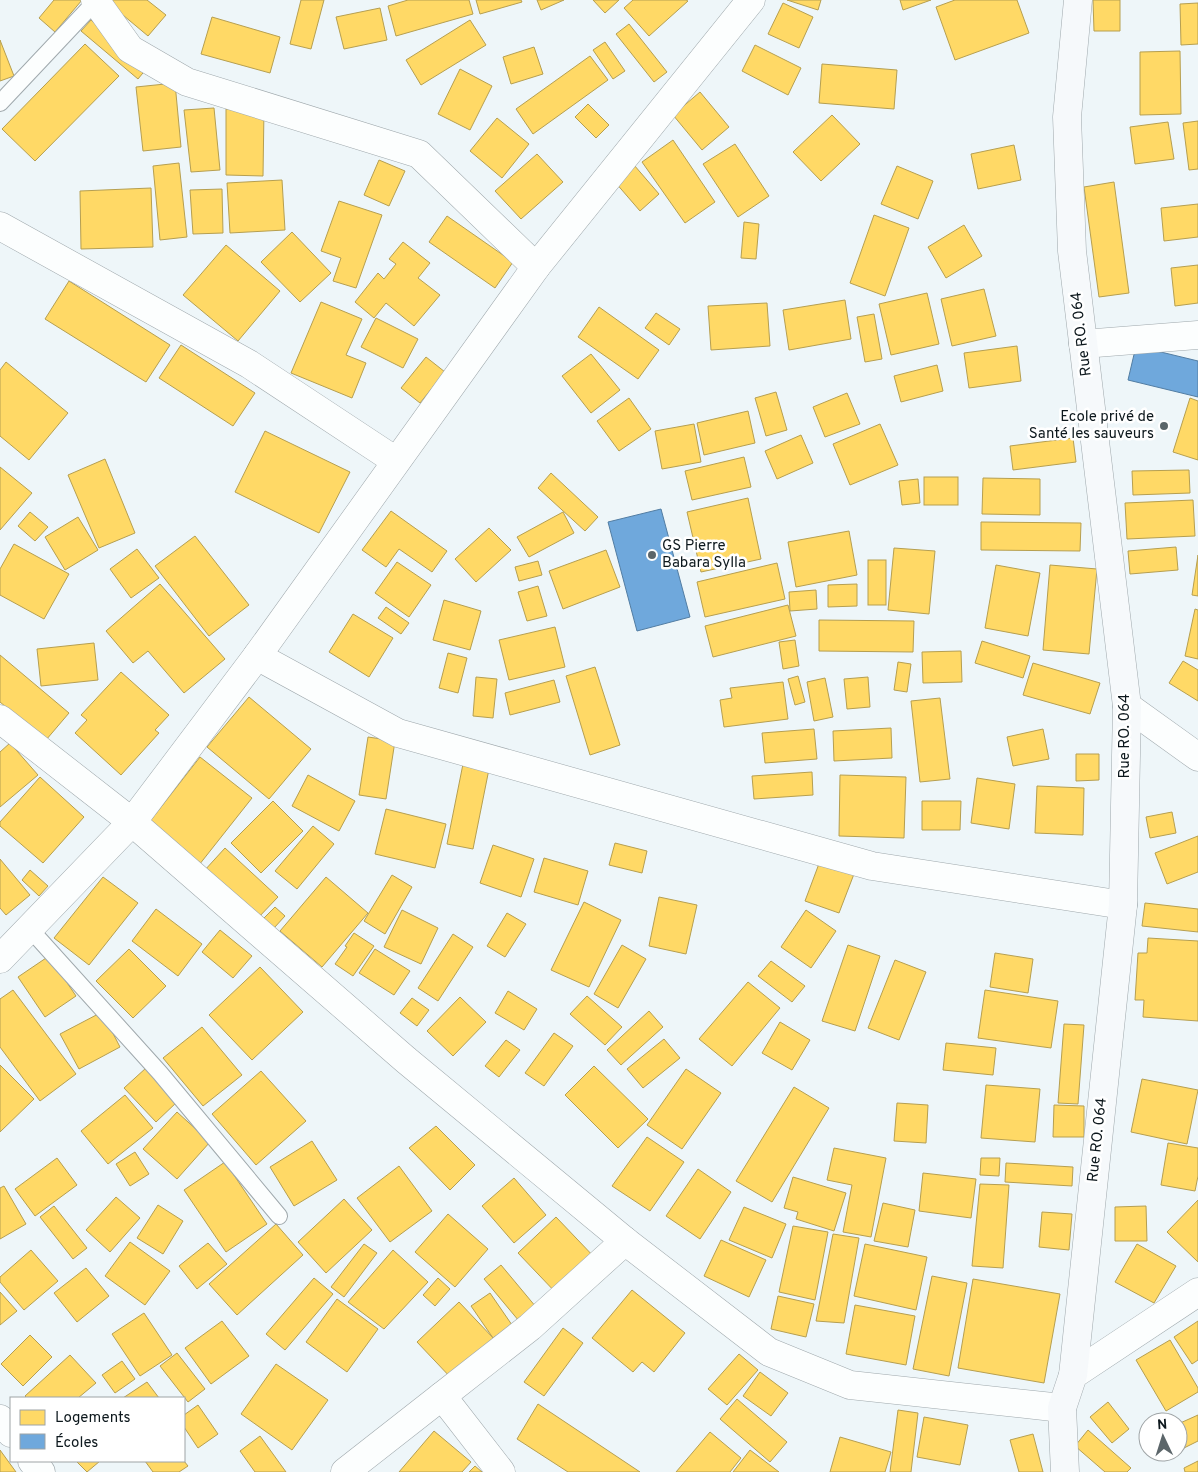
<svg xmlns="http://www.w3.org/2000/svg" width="1198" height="1472" font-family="Overpass,sans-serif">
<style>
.homes{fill:#ffd966;stroke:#b69f50}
.schools{fill:#6fa8dc;stroke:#527da3}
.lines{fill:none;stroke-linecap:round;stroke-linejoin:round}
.lane-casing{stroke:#9fa8ac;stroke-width:18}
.street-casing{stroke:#9fa8ac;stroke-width:29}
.secondary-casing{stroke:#9fa8ac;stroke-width:29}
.lane{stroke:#fcfefe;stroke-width:16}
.street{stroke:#fcfefe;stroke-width:28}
.secondary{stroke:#f6f9fb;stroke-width:28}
.poi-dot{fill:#5c666a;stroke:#fff;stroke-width:2}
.labels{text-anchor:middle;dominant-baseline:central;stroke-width:5;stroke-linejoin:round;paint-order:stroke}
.street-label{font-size:15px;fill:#0d181d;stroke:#fff}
.poi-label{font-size:15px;fill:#0d181d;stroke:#fff;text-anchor:end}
</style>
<rect width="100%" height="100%" fill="#eef6f9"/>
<!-- homes -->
<g class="homes">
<polygon points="54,0 82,0 55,32 39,18"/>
<polygon points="105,0 147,0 166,15 148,36"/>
<polygon points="301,0 324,0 311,49 290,44"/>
<polygon points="408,0 469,0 473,14 396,36 388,6"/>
<polygon points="476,0 521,0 522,2 480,14"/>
<polygon points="537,0 564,0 541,10"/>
<polygon points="593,0 619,0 605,13"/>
<polygon points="633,0 686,0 688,1 649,36 624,8"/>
<polygon points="787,0 821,0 818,10"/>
<polygon points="900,0 931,0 903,10"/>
<polygon points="955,0 1017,0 1029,33 955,60 936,7"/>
<polygon points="1093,0 1120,0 1120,31 1094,31"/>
<polygon points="783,3 813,17 799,48 768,34"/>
<polygon points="1198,3 1198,44 1181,45 1180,4"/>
<polygon points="380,8 387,40 344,49 336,17"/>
<polygon points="212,17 280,37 270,73 201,54"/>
<polygon points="91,20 147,68 138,79 81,31"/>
<polygon points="470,20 486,45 421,85 406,60"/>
<polygon points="629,24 667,72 654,82 616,34"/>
<polygon points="0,40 14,76 0,81"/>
<polygon points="605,42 625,71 613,79 593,50"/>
<polygon points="85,44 119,76 35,161 2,129"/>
<polygon points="755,45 801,68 788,95 742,71"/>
<polygon points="534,47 543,74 511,84 503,57"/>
<polygon points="1180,51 1181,114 1140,115 1140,52"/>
<polygon points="590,56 608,80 533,134 516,109"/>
<polygon points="822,64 897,70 894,109 819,103"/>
<polygon points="460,69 492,86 470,130 438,114"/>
<polygon points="175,83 181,147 143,151 136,87"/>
<polygon points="700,92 729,127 702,150 673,115"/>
<polygon points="588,104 609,125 596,138 575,117"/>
<polygon points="214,108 220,170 191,172 184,110"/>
<polygon points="226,109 264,109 263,176 226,175"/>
<polygon points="832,115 860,144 821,181 793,152"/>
<polygon points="497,118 529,144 502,178 470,151"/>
<polygon points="1198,121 1198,169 1189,170 1183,123"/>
<polygon points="1168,122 1174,159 1135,164 1130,127"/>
<polygon points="673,140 715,202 685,223 642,162"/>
<polygon points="735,144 769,196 738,217 703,164"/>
<polygon points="1014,145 1021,180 978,189 971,154"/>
<polygon points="537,154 563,182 521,219 495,191"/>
<polygon points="379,160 405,171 389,206 364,195"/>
<polygon points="179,163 187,237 160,240 153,166"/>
<polygon points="634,165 659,194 640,211 615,182"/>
<polygon points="897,166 933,181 918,219 881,204"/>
<polygon points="282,180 285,230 230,233 227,183"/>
<polygon points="1114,182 1129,293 1099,297 1084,187"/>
<polygon points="151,188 153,247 81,249 80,191"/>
<polygon points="222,189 223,233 193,234 190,190"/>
<polygon points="339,201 382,215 356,288 333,281 341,258 321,251"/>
<polygon points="1198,204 1198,237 1164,241 1161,208"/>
<polygon points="874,215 909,228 885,296 850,283"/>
<polygon points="447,216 513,262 495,288 429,242"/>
<polygon points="744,222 759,224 756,259 741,258"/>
<polygon points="964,225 982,256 946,278 928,247"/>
<polygon points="292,232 331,273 300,302 261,262"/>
<polygon points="403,242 430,263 418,278 440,295 414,326 386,303 374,318 355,302 378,273 384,279 396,264 389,259"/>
<polygon points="226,245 280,291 238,341 183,295"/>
<polygon points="1198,265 1198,303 1175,306 1171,268"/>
<polygon points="69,281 170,345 146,382 45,319"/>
<polygon points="984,289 996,336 952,346 941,299"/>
<polygon points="927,293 939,344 891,355 879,304"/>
<polygon points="845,300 851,339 789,350 783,310"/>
<polygon points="321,302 362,319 346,355 366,363 352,398 291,373"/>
<polygon points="767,303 770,346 711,350 708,306"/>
<polygon points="599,307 659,350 638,379 578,337"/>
<polygon points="656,313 680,329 669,345 645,328"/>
<polygon points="874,314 882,359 865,362 857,317"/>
<polygon points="376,318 418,339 403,368 361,347"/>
<polygon points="181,345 255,393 233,426 159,378"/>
<polygon points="1017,346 1021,381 969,388 964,353"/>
<polygon points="591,354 620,390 591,413 562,376"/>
<polygon points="426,357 445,372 420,403 401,388"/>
<polygon points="6,362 68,413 29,460 0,436 0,370"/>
<polygon points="937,365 943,391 901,402 894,376"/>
<polygon points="776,392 787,430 766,436 755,398"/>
<polygon points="847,393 860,424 825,437 813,407"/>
<polygon points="629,398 651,429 619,451 597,421"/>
<polygon points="1190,398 1198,401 1198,460 1173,452"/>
<polygon points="748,411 755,443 704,455 697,423"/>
<polygon points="694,424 701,462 662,469 655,431"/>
<polygon points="880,424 898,465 850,485 833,444"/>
<polygon points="265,431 350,472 319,533 235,492"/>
<polygon points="801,435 813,463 777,479 765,451"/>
<polygon points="1073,438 1076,462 1013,470 1010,446"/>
<polygon points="744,457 751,487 692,500 685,471"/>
<polygon points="105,459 135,533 99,548 68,475"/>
<polygon points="0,467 32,493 0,530"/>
<polygon points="1189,470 1190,493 1133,495 1132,471"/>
<polygon points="551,473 598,517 585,531 538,488"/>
<rect x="924" y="477" width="34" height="28"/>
<polygon points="983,478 1040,479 1040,515 982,514"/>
<polygon points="918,479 920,503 902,505 899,481"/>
<polygon points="748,498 761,559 701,572 687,512"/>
<polygon points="1193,500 1195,536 1127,539 1125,503"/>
<polygon points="391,511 447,551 432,572 399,549 386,567 362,550"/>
<polygon points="30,512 48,527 35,541 18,526"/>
<polygon points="563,512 574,533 529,557 517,537"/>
<polygon points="78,517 98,550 65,570 45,537"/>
<polygon points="981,522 1081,523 1080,551 981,550"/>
<polygon points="489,528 511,550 476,582 455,559"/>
<polygon points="849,531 857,575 796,587 788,542"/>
<polygon points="195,536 249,605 209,636 155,566"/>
<polygon points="14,544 69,574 44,619 0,595 0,569"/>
<polygon points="1176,547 1178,570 1130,574 1128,551"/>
<polygon points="894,548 935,551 929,614 888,610"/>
<polygon points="137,549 159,578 131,598 110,569"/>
<polygon points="606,550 620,587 563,609 549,571"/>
<polygon points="1198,555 1198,596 1192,595"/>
<rect x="868" y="560" width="18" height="45"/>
<polygon points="538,561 542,575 519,581 515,567"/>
<polygon points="397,562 431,585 409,617 375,593"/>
<polygon points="777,563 785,599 705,617 697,582"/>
<polygon points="996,565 1040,573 1028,636 985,628"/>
<polygon points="1050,565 1097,569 1089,654 1043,650"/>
<polygon points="160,584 225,659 184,693 148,651 133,663 106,631"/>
<polygon points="857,584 857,606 828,607 828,585"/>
<polygon points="538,586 547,616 527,621 518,592"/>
<polygon points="816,590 817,609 790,611 789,592"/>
<polygon points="444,600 481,611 470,650 433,640"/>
<polygon points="788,605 796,636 713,657 705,626"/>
<polygon points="386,607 409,623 401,634 378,618"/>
<polygon points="1195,609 1198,610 1198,659 1185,656"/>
<polygon points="353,614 393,638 369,677 329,652"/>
<polygon points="819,620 914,621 913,652 819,651"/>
<polygon points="555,627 565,667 509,680 499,640"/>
<polygon points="795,640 799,666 783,669 779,642"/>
<polygon points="982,641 1030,656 1023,678 975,663"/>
<polygon points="94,643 98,680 41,686 37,649"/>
<polygon points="961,651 962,682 923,683 922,652"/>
<polygon points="448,653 467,658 458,693 439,688"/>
<polygon points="0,655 69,713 46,740 0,702"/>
<polygon points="1183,661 1198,670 1198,701 1169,683"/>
<polygon points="898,662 911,664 907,692 894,690"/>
<polygon points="1033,663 1100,683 1090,714 1023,695"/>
<polygon points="595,667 620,745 590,755 566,676"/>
<polygon points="121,672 169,715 155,730 159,733 121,775 75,733 87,720 81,715"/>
<polygon points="798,676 805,702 795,705 788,679"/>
<polygon points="476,677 497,679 493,718 473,716"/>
<polygon points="868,677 870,707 847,709 844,679"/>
<polygon points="825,678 833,717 814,721 807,682"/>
<polygon points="554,680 560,702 510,715 505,693"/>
<polygon points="783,682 788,719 724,727 720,700 732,698 730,688"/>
<polygon points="249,697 311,749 269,799 207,747"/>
<polygon points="940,698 950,779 920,782 911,701"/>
<polygon points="891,728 892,758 834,761 833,731"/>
<polygon points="814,729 817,759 765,763 762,733"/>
<polygon points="1043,729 1049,759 1013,766 1007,737"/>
<polygon points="368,737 395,741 386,799 359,795"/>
<polygon points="10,743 38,775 0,807 0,752"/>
<polygon points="1076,754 1099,754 1099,780 1076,781"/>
<polygon points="200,757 252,798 199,865 147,825"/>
<polygon points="464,759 490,764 473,849 447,844"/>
<polygon points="812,772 813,795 754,799 752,776"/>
<polygon points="308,775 355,801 339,831 292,806"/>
<polygon points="840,775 906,777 904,838 839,836"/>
<polygon points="40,777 84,817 43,863 0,826 0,822"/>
<polygon points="977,778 1015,784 1009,829 971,823"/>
<polygon points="1037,786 1084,788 1083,835 1035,833"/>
<polygon points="273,801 303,831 261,873 231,843"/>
<polygon points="922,801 961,801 960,830 922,830"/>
<polygon points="386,809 446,824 435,868 375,854"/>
<polygon points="1172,812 1176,833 1150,838 1146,817"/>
<polygon points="313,826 334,844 297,889 275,871"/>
<polygon points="1198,836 1198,872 1167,884 1155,853"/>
<polygon points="615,843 647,851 642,873 609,865"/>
<polygon points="493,845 534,859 521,897 480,883"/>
<polygon points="225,848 278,897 256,920 204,871"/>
<polygon points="544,858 588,871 578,905 534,892"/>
<polygon points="0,859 30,895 6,915 0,908"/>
<polygon points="820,861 854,874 839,913 805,901"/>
<polygon points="30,870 48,886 39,896 22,880"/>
<polygon points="392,875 412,887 385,934 364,921"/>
<polygon points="103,877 138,903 89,965 54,938"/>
<polygon points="326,877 368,913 322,967 280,931"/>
<polygon points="659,897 697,905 686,954 649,946"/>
<polygon points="584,902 621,920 589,987 551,970"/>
<polygon points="1145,903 1198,909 1198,932 1142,926"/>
<polygon points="275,907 285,916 274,928 263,919"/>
<polygon points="156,909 202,944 178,976 132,941"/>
<polygon points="402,910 438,928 421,964 384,947"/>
<polygon points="806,910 836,931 811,968 781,947"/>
<polygon points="507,913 526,924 505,957 487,946"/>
<polygon points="220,930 252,956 233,978 202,952"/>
<polygon points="354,933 374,946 353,976 335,964 347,947 345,946"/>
<polygon points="453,934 473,947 438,1001 418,988"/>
<polygon points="1148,938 1198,941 1198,1021 1143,1017 1144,1000 1135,1000 1138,953 1147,953"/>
<polygon points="622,945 646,959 618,1008 594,994"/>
<polygon points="848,945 880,956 855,1031 822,1021"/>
<polygon points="129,949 166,986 133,1018 96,981"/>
<polygon points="375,949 410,971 394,995 359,973"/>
<polygon points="995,953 1033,959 1028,993 990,987"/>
<polygon points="49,956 76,996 45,1017 18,977"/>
<polygon points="895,960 926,972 899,1040 868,1028"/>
<polygon points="771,961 805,986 792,1002 758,976"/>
<polygon points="260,967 303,1012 252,1060 209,1015"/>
<polygon points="748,982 780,1008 732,1066 699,1039"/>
<polygon points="13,990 76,1074 40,1101 0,1047 0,999"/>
<polygon points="985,990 1058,1001 1051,1048 978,1038"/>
<polygon points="508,991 537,1009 524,1030 495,1013"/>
<polygon points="587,996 622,1027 605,1045 570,1014"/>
<polygon points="460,997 486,1022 453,1056 427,1031"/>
<polygon points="412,998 429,1010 417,1026 400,1013"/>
<polygon points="649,1011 663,1027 621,1065 607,1050"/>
<polygon points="102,1012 120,1047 79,1069 60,1034"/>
<polygon points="780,1022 810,1040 792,1070 762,1053"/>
<polygon points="1064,1024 1084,1025 1078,1104 1058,1103"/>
<polygon points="202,1027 242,1075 203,1106 163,1058"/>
<polygon points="554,1033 573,1046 544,1086 525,1073"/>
<polygon points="664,1039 680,1058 643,1088 627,1069"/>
<polygon points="506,1040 520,1050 499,1077 485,1066"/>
<polygon points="946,1043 996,1048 993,1075 943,1070"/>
<polygon points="0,1065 34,1099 0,1132"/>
<polygon points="594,1066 648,1119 618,1148 565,1095"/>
<polygon points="146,1068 178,1101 156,1122 124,1088"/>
<polygon points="686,1069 721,1093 682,1149 647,1125"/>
<polygon points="261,1071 306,1121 256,1165 212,1114"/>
<polygon points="1142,1079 1198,1090 1187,1144 1131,1132"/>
<polygon points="986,1085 1040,1089 1035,1142 981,1138"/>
<polygon points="794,1087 829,1108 772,1202 736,1181"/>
<polygon points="125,1095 153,1128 108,1164 81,1131"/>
<polygon points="897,1103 928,1105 926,1143 894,1141"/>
<polygon points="1054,1105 1084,1106 1084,1137 1053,1137"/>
<polygon points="177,1112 210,1142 177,1179 143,1149"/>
<polygon points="436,1126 475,1165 450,1190 409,1148"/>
<polygon points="647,1137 684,1162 650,1211 612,1186"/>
<polygon points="312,1141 337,1180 294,1206 270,1167"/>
<polygon points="1168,1143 1198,1148 1198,1176 1195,1191 1161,1185"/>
<polygon points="834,1148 886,1158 871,1237 843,1232 852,1185 827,1180"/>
<polygon points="135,1152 149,1174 130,1186 116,1164"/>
<polygon points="57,1158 77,1185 35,1216 15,1189"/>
<polygon points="981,1158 1000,1158 999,1176 980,1175"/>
<polygon points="225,1162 267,1224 226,1252 184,1190"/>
<polygon points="1006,1163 1073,1167 1072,1186 1005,1182"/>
<polygon points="399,1166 432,1211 390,1242 357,1198"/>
<polygon points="698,1169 731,1192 700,1239 666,1216"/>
<polygon points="923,1173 976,1179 971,1218 919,1211"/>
<polygon points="793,1177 846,1193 834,1231 796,1219 798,1212 784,1208"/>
<polygon points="514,1178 546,1215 514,1243 482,1206"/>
<polygon points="980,1184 1009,1185 1003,1268 972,1266"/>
<polygon points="4,1186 26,1224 0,1239 0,1188"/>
<polygon points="116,1197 140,1218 110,1252 86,1230"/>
<polygon points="344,1199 372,1230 326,1273 298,1242"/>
<polygon points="1198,1200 1198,1262 1167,1232"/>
<polygon points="883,1203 915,1210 908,1247 874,1241"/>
<polygon points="158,1205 183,1221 163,1254 137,1238"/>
<polygon points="54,1206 87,1248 73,1259 40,1217"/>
<polygon points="1146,1206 1147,1241 1115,1241 1115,1207"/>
<polygon points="744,1207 786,1224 772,1258 729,1240"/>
<polygon points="1042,1212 1072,1214 1069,1250 1039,1247"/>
<polygon points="448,1214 488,1249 455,1287 415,1252"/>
<polygon points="556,1217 597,1260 559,1296 518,1253"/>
<polygon points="276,1224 303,1255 237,1315 209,1284"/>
<polygon points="793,1226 828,1232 815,1300 779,1292"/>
<polygon points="833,1234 859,1238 844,1323 816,1321"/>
<polygon points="721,1240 766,1260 749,1297 704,1276"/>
<polygon points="130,1242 170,1271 145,1305 105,1276"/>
<polygon points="208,1243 227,1264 197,1289 179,1266"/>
<polygon points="364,1244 377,1253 344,1297 331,1287"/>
<polygon points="865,1244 927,1257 916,1310 854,1296"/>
<polygon points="1137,1244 1176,1266 1154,1303 1115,1282"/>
<polygon points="31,1250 58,1281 24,1310 0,1282 0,1277"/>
<polygon points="393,1250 428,1282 384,1329 348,1302"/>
<polygon points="501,1265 541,1313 524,1327 484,1279"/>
<polygon points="86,1268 109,1296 77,1322 54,1293"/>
<polygon points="932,1276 967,1283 949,1376 913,1369"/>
<polygon points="314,1278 333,1294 285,1350 266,1334"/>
<polygon points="438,1278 450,1289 435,1306 423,1295"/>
<polygon points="973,1279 1060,1294 1044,1383 958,1368"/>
<polygon points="632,1290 685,1333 654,1372 642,1362 633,1372 592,1338"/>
<polygon points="0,1292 17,1311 0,1325"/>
<polygon points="490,1293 512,1325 493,1338 471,1306"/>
<polygon points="778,1296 814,1304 806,1337 771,1329"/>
<polygon points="337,1299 378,1329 347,1372 306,1342"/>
<polygon points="459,1302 495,1340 453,1380 417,1342"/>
<polygon points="855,1305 915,1316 906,1365 846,1354"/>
<polygon points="144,1313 172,1355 140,1376 112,1334"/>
<polygon points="222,1321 249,1356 211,1384 185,1348"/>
<polygon points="1198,1321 1198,1360 1192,1364 1174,1337"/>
<polygon points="563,1328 583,1343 544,1396 524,1382"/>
<polygon points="30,1335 52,1357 23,1386 1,1364"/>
<polygon points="1170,1340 1198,1388 1198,1392 1166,1411 1136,1360"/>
<polygon points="177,1353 205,1389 188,1402 160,1366"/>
<polygon points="739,1354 758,1370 727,1405 708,1389"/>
<polygon points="70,1355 96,1383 78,1398 27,1398 25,1396"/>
<polygon points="122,1361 135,1379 115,1393 102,1375"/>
<polygon points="276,1364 328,1400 292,1450 241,1414"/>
<polygon points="760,1372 788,1393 771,1416 743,1396"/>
<polygon points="147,1382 159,1398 123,1398"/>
<polygon points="737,1399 787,1442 770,1462 720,1419"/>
<polygon points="1108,1402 1129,1429 1112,1443 1090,1417"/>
<polygon points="538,1404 640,1472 568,1472 517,1439"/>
<polygon points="198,1405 218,1434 198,1448 184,1427 184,1415"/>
<polygon points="898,1410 918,1413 911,1472 890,1472"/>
<polygon points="1198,1415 1198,1441 1184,1448 1178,1435 1178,1424"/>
<polygon points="924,1417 968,1425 960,1465 917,1457"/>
<polygon points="1088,1430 1131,1468 1127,1472 1105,1472 1075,1446"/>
<polygon points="434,1431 471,1462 462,1472 399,1472"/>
<polygon points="710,1432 741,1458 730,1472 676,1472"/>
<polygon points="1033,1434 1043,1472 1019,1472 1010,1440"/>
<polygon points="260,1436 286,1472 255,1472 240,1451"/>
<polygon points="840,1437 891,1452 885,1472 830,1472"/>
<polygon points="0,1450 16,1472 0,1472"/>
<polygon points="750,1450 779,1472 733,1472"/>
<polygon points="76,1461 100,1461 87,1472"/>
<polygon points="145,1461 184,1461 188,1466 179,1472 153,1472"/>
<polygon points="1198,1461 1198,1472 1185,1472 1184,1468"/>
<polygon points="475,1466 482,1472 469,1472"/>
</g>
<!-- schools -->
<g class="schools">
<polygon points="1136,346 1198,361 1198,397 1128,380"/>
<polygon points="661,509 690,617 637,631 608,522"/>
</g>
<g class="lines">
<!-- lane casing -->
<g class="lane-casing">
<g id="lane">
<polyline points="0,103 96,1"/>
<polyline points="30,929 160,1073 279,1216"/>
</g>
</g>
<!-- street casing -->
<g class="street-casing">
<g id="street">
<polyline points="95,0 130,49 187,82 419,154 536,267"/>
<polyline points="0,226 249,364 396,461"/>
<polyline points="1083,344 1198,335"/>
<polyline points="257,656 398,733 872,866 1123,905"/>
<polyline points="1127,706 1198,757"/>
<polyline points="0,719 132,822 406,1060 625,1241 769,1352 850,1385 1062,1408"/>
<polyline points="0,959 132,822 257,656 536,267 751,0"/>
<polyline points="1073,1375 1198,1292"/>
<polyline points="0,1419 11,1433"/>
<polyline points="32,1461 41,1472"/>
<polyline points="345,1472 442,1396"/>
<polyline points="501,1472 442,1396 530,1327 625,1241"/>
</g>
</g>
<!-- secondary casing -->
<g class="secondary-casing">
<polyline id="secondary" points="1065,1472 1062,1408 1073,1375 1123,905 1127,706 1072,251 1067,117 1078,0"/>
</g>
<!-- lane -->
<use href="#lane" class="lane"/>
<!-- street -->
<use href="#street" class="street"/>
<!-- secondary -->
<use href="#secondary" class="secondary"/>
</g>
<!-- markers -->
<g class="poi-dot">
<circle cx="1164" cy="426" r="5"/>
<circle cx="652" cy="555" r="5"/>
</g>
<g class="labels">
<!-- street labels -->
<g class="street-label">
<text transform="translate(1082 334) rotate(-97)">Rue RO. 064</text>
<text transform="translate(1125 736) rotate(-90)">Rue RO. 064</text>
<text transform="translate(1098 1140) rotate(-84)">Rue RO. 064</text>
</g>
<!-- poi labels -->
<g class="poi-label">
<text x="1154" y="417">Ecole privé de<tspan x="1154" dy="17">Santé les sauveurs</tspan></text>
<text x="662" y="546" text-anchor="start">GS Pierre<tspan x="662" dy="17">Babara Sylla</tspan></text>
</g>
</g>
<!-- legend -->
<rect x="10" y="1397" width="175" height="65" fill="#ffffff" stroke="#9ea3a5"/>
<rect x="20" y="1410" width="25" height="15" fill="#ffd966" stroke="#9ea3a5"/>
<text x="55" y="1422" font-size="15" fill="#0d181d">Logements</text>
<rect x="20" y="1434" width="25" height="15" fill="#6fa8dc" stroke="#9ea3a5"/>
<text x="55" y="1447" font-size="15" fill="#0d181d">Écoles</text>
<!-- north arrow -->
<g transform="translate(1163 1437) rotate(356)"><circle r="24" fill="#ffffff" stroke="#9ea3a5"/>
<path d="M0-4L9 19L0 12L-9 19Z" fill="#5c666a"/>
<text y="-8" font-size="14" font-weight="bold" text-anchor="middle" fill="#0d181d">N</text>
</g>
</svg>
